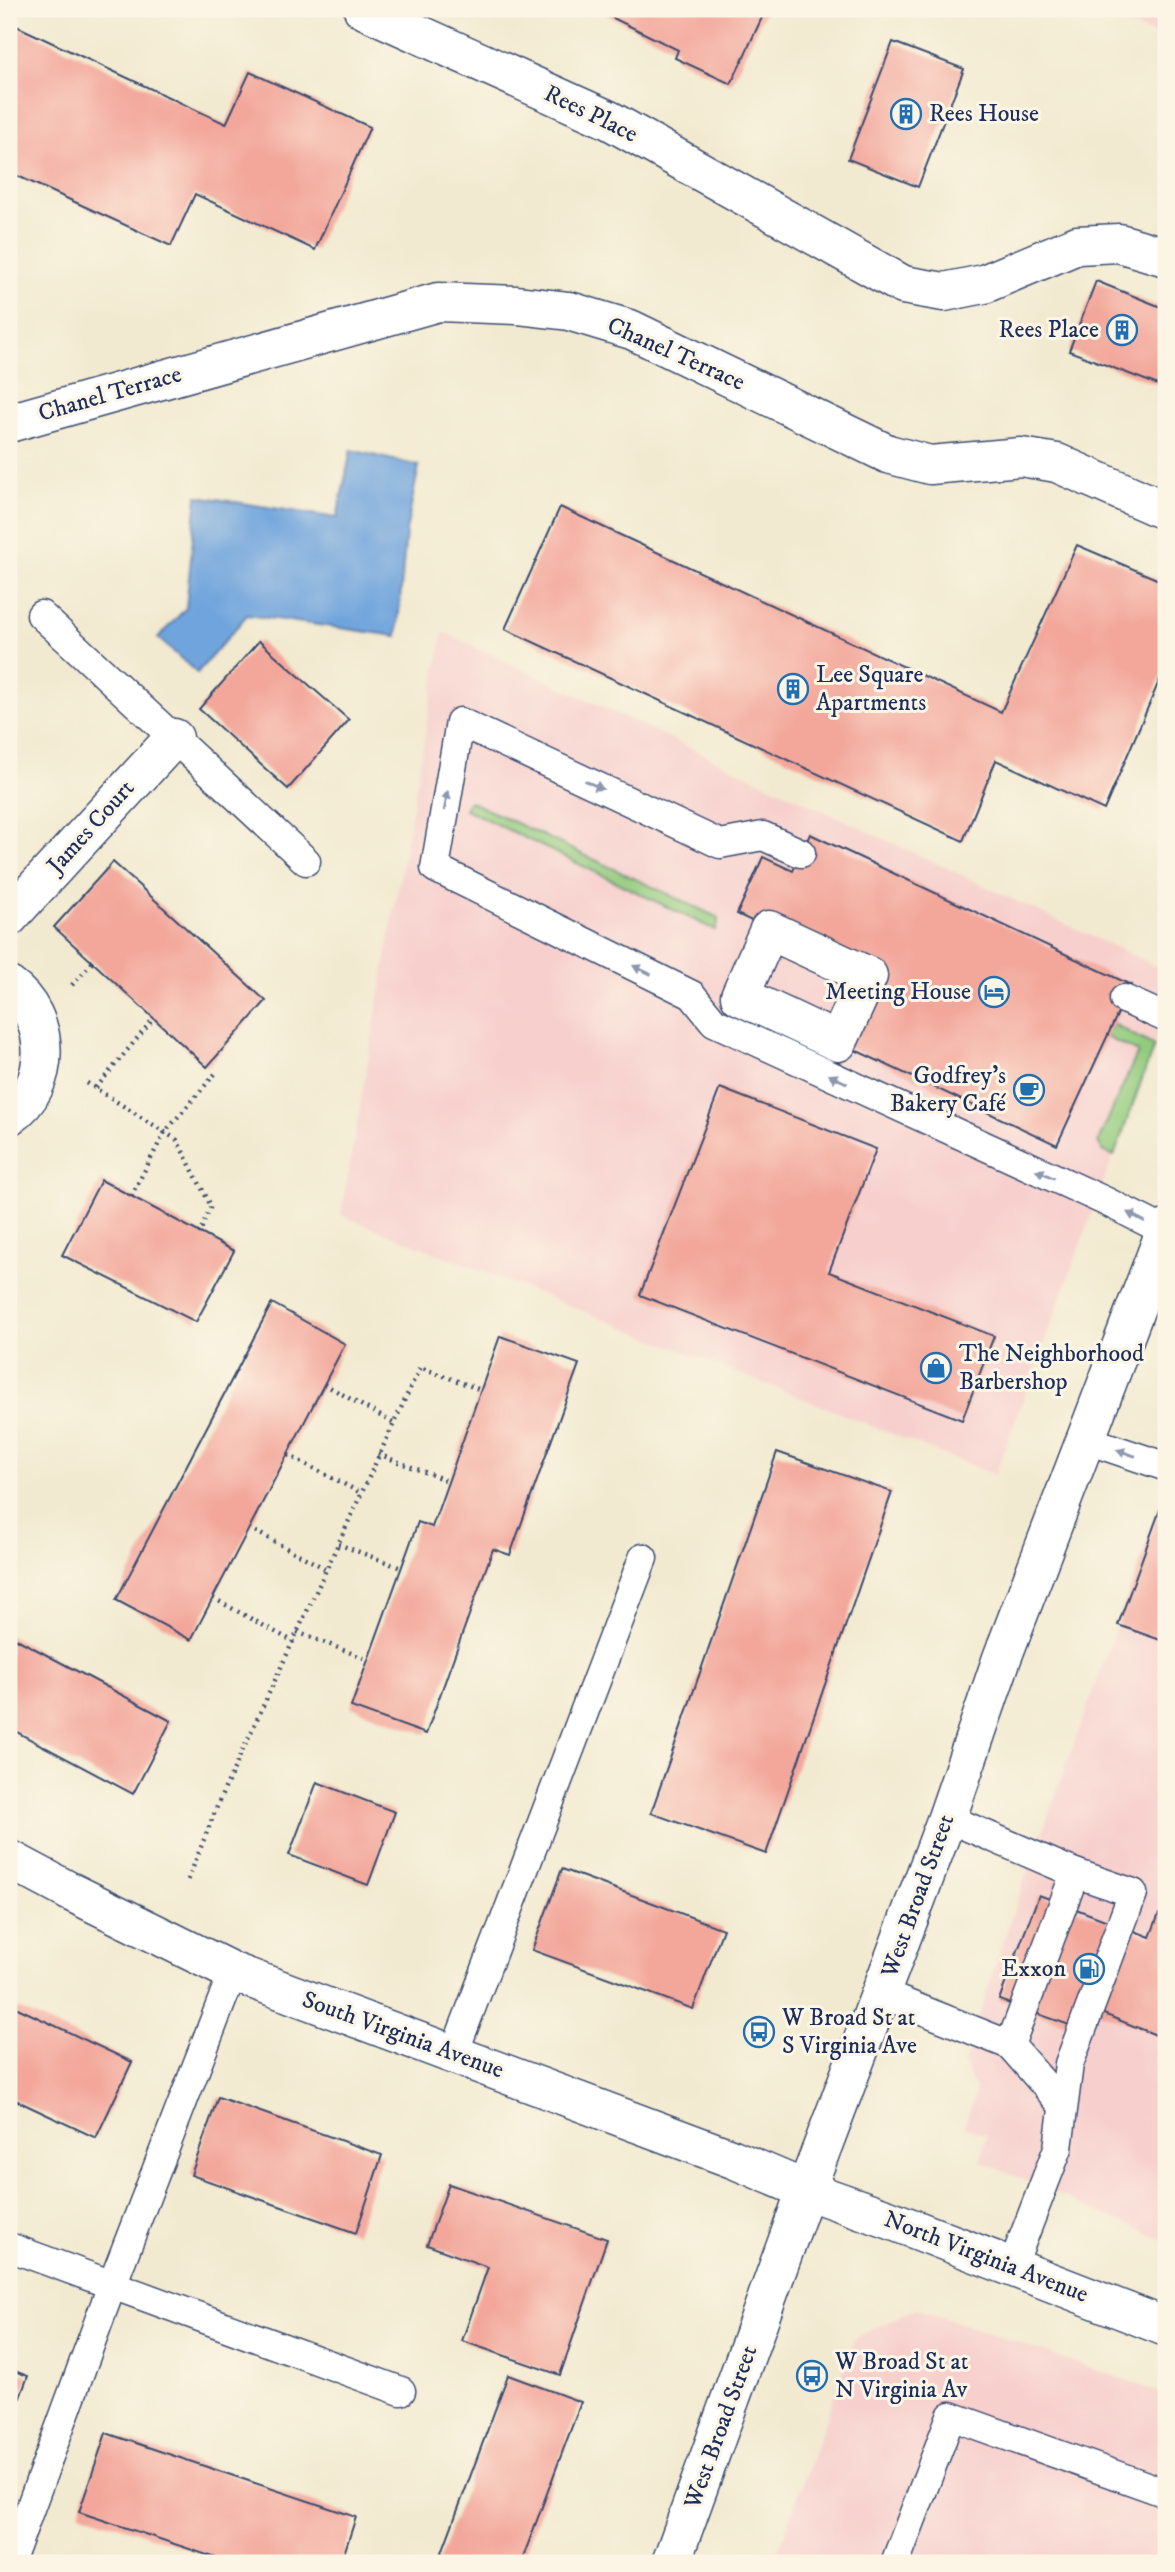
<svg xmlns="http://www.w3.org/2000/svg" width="1175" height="2572" font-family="'IM FELL DW Pica',serif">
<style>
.built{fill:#f7d0ce}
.green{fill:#93cb7d;stroke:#577d6e;stroke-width:2}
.water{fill:#70a4dd;stroke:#466a9e;stroke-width:2}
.building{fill:#f3a79b}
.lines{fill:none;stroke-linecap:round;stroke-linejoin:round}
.lane-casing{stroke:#3b4b6f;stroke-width:31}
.street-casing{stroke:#3b4b6f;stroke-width:41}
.primary-casing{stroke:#3b4b6f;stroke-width:41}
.path{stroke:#3b4b6f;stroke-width:4.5;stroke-dasharray:2 5;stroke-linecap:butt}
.lane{stroke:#fff;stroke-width:28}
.street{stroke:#fff;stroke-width:38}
.primary{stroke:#fff;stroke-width:38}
.oneway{fill:#8d97ae}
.labels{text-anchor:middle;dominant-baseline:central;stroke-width:6;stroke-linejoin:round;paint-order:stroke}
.street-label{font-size:24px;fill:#1b2f5e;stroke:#fcf5e5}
.poi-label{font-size:24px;fill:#1b2f5e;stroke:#fcf5e5;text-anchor:start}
</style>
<rect width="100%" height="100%" fill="#fcf5e5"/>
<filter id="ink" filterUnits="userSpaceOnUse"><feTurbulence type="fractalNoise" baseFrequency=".0143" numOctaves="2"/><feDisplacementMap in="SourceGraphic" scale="14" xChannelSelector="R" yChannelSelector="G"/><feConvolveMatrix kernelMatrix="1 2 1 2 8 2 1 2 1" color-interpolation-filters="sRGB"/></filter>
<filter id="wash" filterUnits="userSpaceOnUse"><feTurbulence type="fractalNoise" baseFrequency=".00686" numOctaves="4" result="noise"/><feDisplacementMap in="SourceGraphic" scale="28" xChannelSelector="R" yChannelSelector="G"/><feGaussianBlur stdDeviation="1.57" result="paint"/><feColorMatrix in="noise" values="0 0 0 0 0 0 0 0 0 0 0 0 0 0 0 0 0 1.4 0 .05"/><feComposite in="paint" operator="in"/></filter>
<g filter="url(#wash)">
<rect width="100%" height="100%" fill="#f2ead0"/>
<!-- built -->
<g class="built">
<polygon points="1086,9 1166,9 1166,39"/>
<polygon points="443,632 1166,971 1166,1013 995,1475 341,1215"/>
<polygon points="1166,1490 1166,2241 980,2161 987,2135 964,2127 976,2091 964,2063 1012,1915"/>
<polygon points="916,2308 1166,2394 1166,2563 774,2563 855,2338"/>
</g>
<!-- green -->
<g class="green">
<polygon points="469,801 719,918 715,930 465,809"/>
<polygon points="1113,1024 1154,1046 1114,1156 1103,1151 1098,1142 1138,1052 1106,1037"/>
</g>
<!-- water -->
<polygon class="water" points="351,450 419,466 406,531 397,636 247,615 197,673 158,638 186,608 197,496 337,518"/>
<g id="blocks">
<!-- building -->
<g class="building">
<polygon points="595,9 766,9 731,84 675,58 678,50"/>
<polygon points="12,24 226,124 250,72 370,127 315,250 195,194 171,246 9,172 9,30"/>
<polygon points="893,42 964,69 918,187 848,159"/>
<polygon points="1096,281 1166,309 1166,388 1069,351"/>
<polygon points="560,507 1001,712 1077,545 1166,583 1166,665 1104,810 996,760 963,841 505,629"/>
<polygon points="259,641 349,720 288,789 199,709"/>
<polygon points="810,834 1131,985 1057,1145 838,1042 868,976 737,914 763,857 793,871"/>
<polygon points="113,862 266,1001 207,1067 54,927"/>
<polygon points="720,1088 876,1149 829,1272 994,1336 962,1420 640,1295"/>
<polygon points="101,1180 234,1251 196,1322 62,1255"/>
<polygon points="272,1303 345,1344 191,1640 116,1600"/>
<polygon points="500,1336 579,1364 510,1555 493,1549 426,1734 351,1707 418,1522 432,1527"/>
<polygon points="777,1452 892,1492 766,1854 651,1813"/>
<polygon points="1166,1493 1166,1642 1118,1625"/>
<polygon points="9,1635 171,1721 133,1794 9,1728"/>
<polygon points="317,1782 395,1812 368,1885 289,1855"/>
<polygon points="562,1869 723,1929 693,2009 532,1950"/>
<polygon points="1039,1895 1150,1937 1159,1914 1166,1917 1166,2039 1094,2010 1089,2032 999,2000"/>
<polygon points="9,2004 132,2062 96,2138 9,2097"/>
<polygon points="218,2097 382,2155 356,2233 191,2175"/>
<polygon points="449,2184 607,2239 560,2375 462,2341 488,2267 427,2245"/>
<polygon points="9,2369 28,2376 9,2427"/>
<polygon points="508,2375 581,2402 521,2563 438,2563"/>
<polygon points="106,2433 356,2517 341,2563 231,2563 79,2512"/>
</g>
</g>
</g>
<g filter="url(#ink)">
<use href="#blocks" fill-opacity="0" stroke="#3b4b6f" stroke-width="2"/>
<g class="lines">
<!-- lane casing -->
<g class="lane-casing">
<g id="lane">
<polyline points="41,615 306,861"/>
<polyline points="801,853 763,836 720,844 460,722 435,868 692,995 714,1022 1107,1202 1165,1231"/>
<polyline points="1124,999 1166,1018"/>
<polyline points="1087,1440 1164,1466"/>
<polyline points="947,1818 1075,1873 1133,1893 1069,2064 1058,2148 1012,2267"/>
<polyline points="882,1994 1010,2045"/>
<polyline points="454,2053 643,1558"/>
<polyline points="1063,2106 1010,2045 1075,1873"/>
<polyline points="9,2247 401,2391"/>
<polyline points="10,2563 112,2285 233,1972"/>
<polyline points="895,2563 951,2416 1166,2493"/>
</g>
</g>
<!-- street casing -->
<g class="street-casing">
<g id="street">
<polyline points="363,9 609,120 903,285 944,292 984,284 1077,245 1119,243 1166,257"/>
<polyline points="9,423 438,302 517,305 569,311 632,330 888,454 930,465 1021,457 1057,463 1166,511"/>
<polyline points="9,917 174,738"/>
<polygon points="769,930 868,976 838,1042 740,996"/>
<path d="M 9,986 C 52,1016 53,1087 9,1116"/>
<polyline points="9,1859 69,1891 233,1972 733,2159 806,2190 888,2219 1166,2327"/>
</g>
</g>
<!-- primary casing -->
<g class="primary-casing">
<polyline id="primary" points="671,2563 806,2190 947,1818 1002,1658 1166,1229"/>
</g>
<!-- path -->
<g class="path">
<polyline points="72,985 93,962"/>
<polyline points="87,1083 177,1140 211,1206 199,1234"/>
<polyline points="96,1088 154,1018"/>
<polyline points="131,1196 165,1132 215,1074"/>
<polyline points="324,1384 393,1423"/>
<polyline points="378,1454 448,1481"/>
<polyline points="288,1455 361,1493"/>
<polyline points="249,1528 326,1569"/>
<polyline points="338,1544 401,1568"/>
<polyline points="213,1598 294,1642"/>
<polyline points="297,1632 369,1660"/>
<polyline points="188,1880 220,1799 420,1367 481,1390"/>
</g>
<!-- lane -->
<use href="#lane" class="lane"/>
<!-- street -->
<use href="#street" class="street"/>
<!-- primary -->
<use href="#primary" class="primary"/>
</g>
<!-- one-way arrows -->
<defs><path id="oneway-solid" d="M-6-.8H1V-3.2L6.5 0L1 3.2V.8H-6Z" transform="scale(1.75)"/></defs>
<g class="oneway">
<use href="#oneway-solid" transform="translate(594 785) rotate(25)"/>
<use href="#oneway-solid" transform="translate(446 801) rotate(-80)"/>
<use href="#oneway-solid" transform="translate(642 970) rotate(-154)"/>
<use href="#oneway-solid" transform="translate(838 1079) rotate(-155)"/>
<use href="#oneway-solid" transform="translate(1045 1174) rotate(-155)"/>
<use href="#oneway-solid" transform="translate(1136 1217) rotate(-153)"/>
<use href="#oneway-solid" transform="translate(1126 1453) rotate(-161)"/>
</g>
</g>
<!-- icons -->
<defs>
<g id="building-ring" transform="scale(1.575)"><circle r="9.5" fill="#fcf5e5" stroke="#1f6fb2" stroke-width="1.5"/><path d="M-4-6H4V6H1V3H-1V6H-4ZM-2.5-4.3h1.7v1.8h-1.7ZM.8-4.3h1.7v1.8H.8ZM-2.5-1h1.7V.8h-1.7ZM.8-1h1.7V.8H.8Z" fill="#1f6fb2"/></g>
<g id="hotel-ring" transform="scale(1.575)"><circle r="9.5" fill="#fcf5e5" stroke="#1f6fb2" stroke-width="1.5"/><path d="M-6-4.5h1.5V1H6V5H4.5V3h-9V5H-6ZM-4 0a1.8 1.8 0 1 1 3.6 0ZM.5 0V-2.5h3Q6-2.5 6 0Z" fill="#1f6fb2"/></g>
<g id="cafe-ring" transform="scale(1.575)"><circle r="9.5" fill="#fcf5e5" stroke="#1f6fb2" stroke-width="1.5"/><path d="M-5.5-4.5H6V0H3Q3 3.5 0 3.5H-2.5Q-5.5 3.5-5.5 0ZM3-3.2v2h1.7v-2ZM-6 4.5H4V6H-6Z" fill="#1f6fb2"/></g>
<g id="shop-ring" transform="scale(1.575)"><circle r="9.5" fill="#fcf5e5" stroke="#1f6fb2" stroke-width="1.5"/><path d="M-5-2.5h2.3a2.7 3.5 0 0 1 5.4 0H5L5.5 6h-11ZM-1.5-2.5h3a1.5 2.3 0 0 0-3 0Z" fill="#1f6fb2"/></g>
<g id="fuel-ring" transform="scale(1.575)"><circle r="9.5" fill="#fcf5e5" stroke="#1f6fb2" stroke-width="1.5"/><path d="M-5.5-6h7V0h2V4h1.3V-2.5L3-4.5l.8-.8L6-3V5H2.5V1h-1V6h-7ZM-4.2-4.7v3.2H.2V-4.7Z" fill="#1f6fb2"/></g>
<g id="bus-ring" transform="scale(1.575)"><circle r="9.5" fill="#fcf5e5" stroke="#1f6fb2" stroke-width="1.5"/><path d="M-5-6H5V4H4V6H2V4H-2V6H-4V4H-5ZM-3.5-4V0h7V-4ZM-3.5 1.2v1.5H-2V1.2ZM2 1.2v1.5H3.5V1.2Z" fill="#1f6fb2"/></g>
</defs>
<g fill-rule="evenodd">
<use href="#building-ring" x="906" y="114"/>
<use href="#building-ring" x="1122" y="330"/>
<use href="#building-ring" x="793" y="689"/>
<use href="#hotel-ring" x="994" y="992"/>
<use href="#cafe-ring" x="1029" y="1090"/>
<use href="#shop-ring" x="936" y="1368"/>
<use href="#fuel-ring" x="1089" y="1969"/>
<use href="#bus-ring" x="759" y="2032"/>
<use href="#bus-ring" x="812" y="2376"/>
</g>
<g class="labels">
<!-- street labels -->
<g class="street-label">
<text transform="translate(591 114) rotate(26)">Rees Place</text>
<text transform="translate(676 354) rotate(24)">Chanel Terrace</text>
<text transform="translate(110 394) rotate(-16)">Chanel Terrace</text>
<text transform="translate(91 827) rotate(-48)">James Court</text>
<text transform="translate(918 1896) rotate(-70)">West Broad Street</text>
<text transform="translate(403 2035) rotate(20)">South Virginia Avenue</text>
<text transform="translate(986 2257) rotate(21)">North Virginia Avenue</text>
<text transform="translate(721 2427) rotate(-70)">West Broad Street</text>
</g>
<!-- poi labels -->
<g class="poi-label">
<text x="929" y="114">Rees House</text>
<text x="1099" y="330" text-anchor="end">Rees Place</text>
<text x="816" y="675">Lee Square<tspan x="816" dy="28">Apartments</tspan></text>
<text x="971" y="992" text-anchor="end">Meeting House</text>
<text x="1006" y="1076" text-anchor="end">Godfrey’s<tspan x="1006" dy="28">Bakery Café</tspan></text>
<text x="959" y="1354">The Neighborhood<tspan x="959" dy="28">Barbershop</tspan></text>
<text x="1066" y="1969" text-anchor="end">Exxon</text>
<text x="782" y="2018">W Broad St at<tspan x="782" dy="28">S Virginia Ave</tspan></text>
<text x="835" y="2362">W Broad St at<tspan x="835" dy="28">N Virginia Av</tspan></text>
</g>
</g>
<!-- margin -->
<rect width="1175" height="2572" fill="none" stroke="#fcf5e5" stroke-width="35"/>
</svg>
